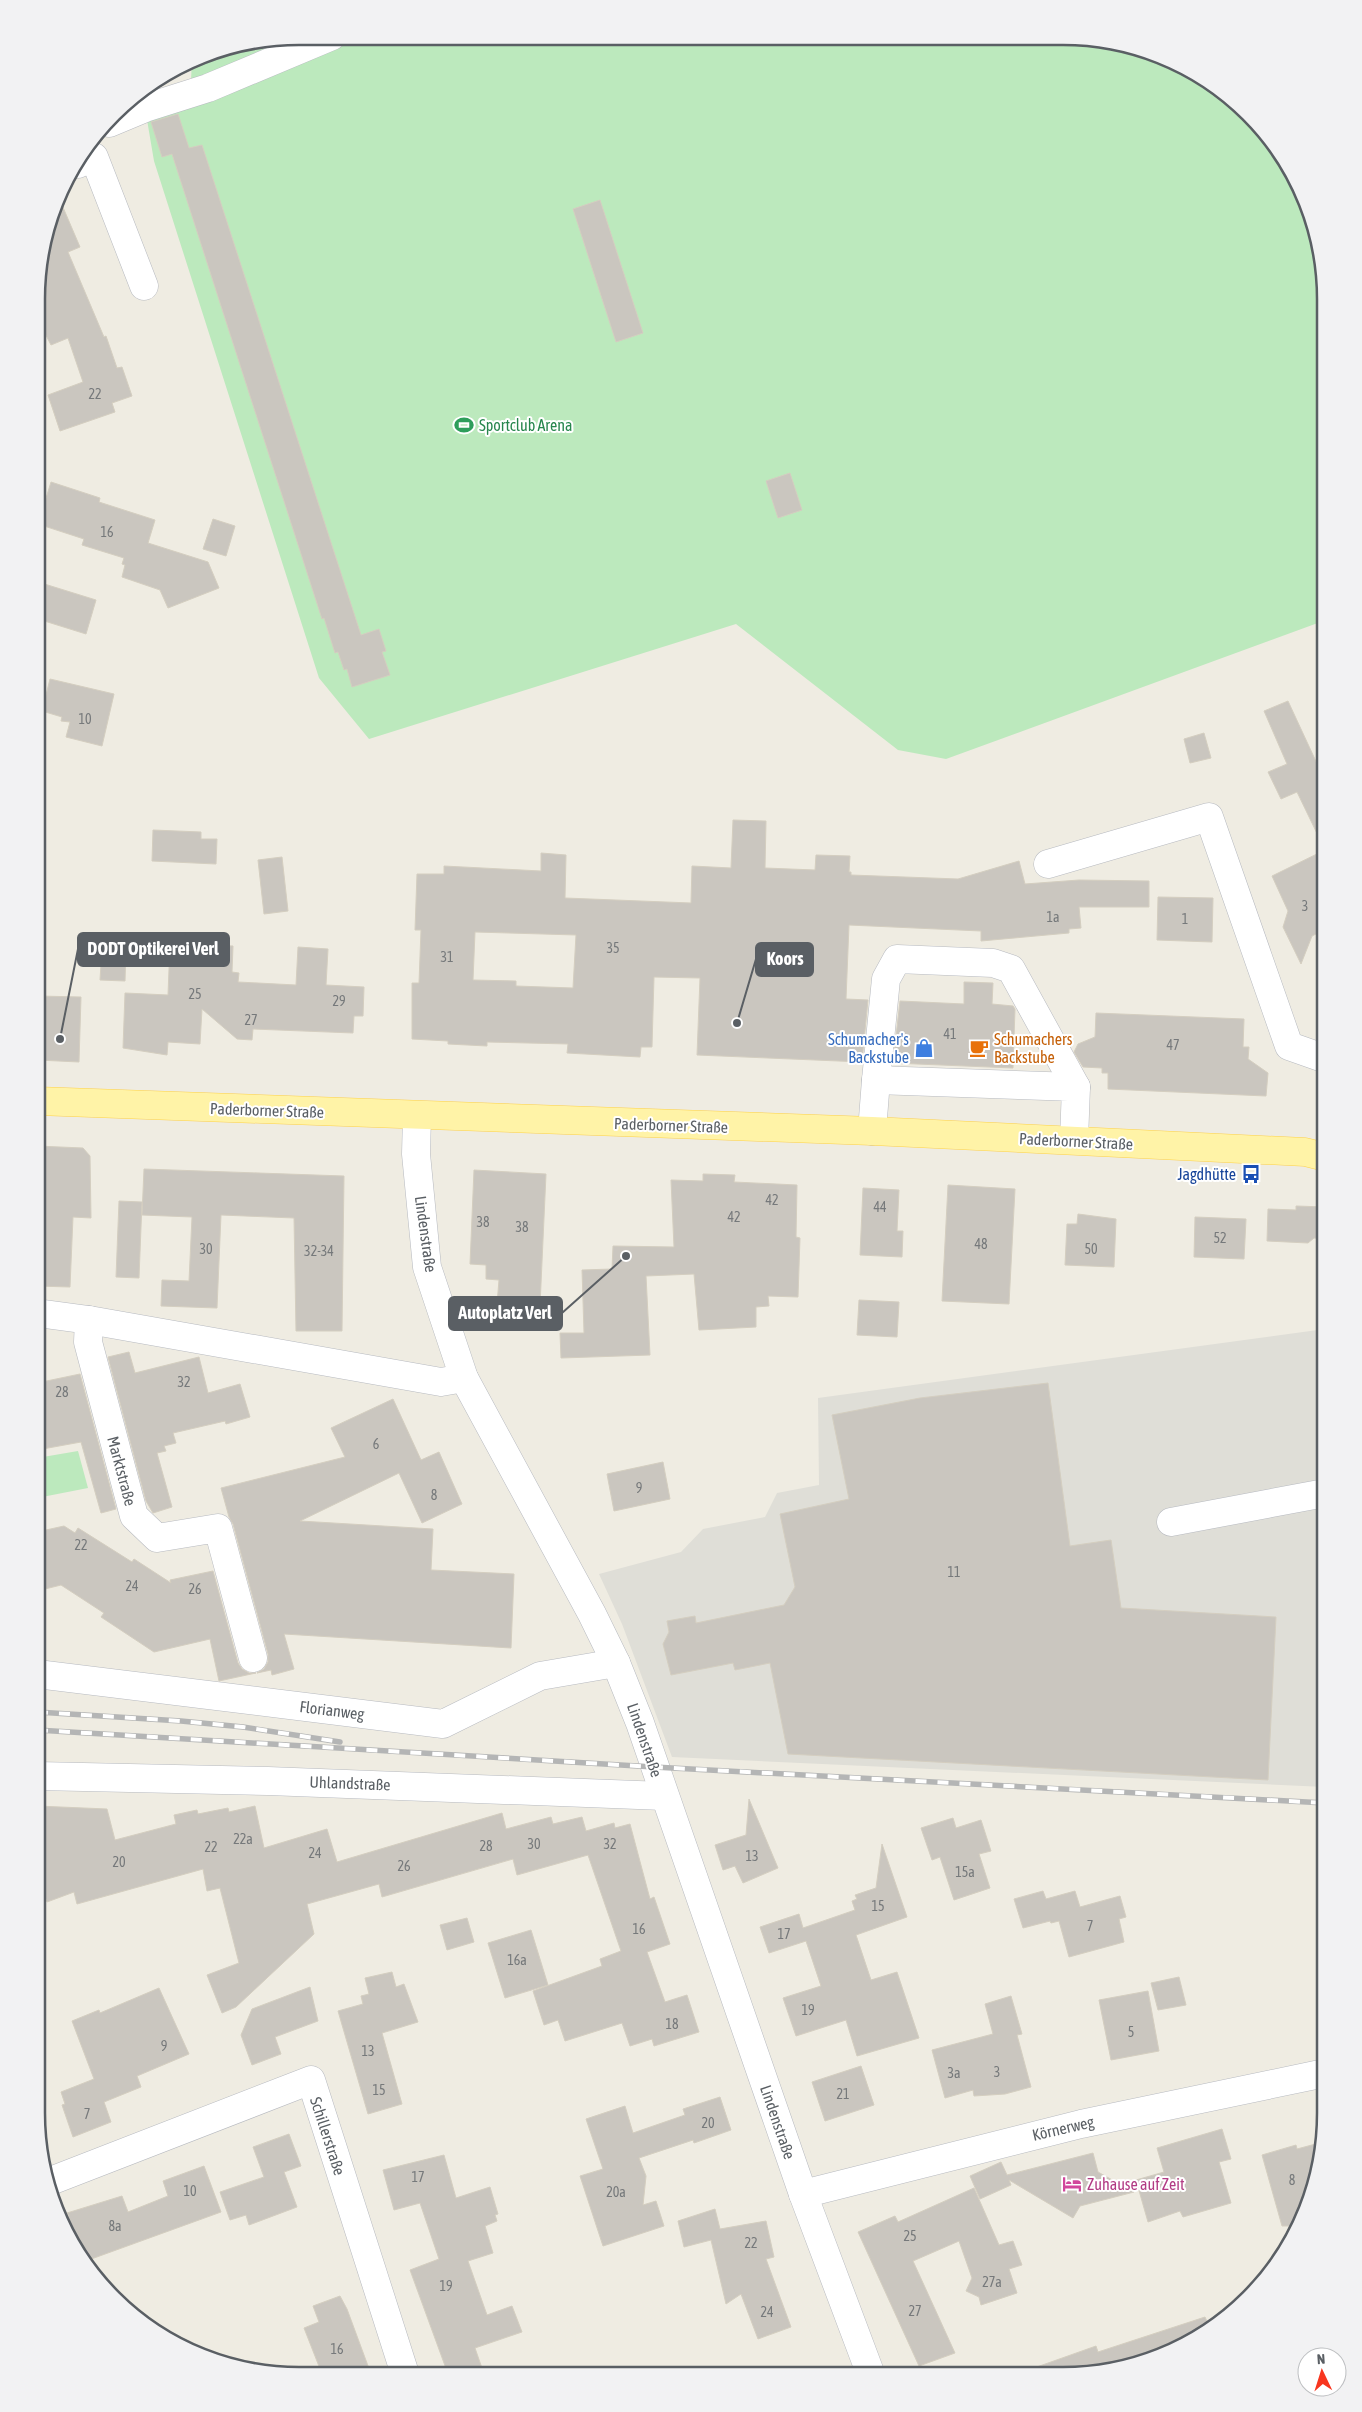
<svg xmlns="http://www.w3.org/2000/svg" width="1362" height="2412" font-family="'Asap Condensed',sans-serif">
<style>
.industrial{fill:#dfded7}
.green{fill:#bce9bd}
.building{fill:#cac6bf;stroke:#d4cec0;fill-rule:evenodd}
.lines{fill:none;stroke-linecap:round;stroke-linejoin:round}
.minor-casing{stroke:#b7bac0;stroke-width:29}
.major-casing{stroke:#fdd14c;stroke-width:29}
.minor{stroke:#fff;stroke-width:28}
.major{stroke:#fff3a7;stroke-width:28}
.rail-casing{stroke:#b4b5b5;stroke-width:5.5}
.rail{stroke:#fff;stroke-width:4;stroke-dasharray:11;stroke-linecap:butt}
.labels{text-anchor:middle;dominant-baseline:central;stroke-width:4;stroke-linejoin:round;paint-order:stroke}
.number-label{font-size:14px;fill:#76797b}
.leisure-label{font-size:16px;fill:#27864d;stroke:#fff;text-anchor:start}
.shop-label{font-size:16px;fill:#366cbe;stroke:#fff;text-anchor:end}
.food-label{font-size:16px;fill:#c56008;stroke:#fff;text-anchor:start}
.street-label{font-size:16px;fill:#5a5f64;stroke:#fff}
.transit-label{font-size:16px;fill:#164399;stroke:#fff;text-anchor:end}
.hotel-label{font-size:16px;fill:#b23c85;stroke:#fff;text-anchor:start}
.rim{fill:none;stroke:#5a5f64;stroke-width:2.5}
.leader{fill:none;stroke:#5a5f64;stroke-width:2}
.callout-dot{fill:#5a5f64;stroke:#fff;stroke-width:2}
.callout{fill:#5a5f64;stroke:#5a5f64;stroke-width:2}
.callout-label{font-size:18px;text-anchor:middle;font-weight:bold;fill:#fff}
</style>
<rect width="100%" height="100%" fill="#efece2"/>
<!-- industrial -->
<polygon class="industrial" points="1325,1329 1325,1787 672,1757 622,1624 599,1574 681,1552 703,1529 765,1517 777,1493 819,1485 818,1398"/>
<!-- green -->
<g class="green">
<polygon points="299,36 1114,41 1179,63 1236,101 1281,153 1312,215 1326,299 1326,620 946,759 898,750 736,624 369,739 319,678 154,161 145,108 191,80 192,60 199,56"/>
<polygon points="78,1451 88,1488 37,1498 37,1458"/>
</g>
<!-- building -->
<g class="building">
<polygon points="178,114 189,148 202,145 361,635 379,629 386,651 382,652 390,675 352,687 347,669 344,670 338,652 335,653 324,618 322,619 172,154 162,157 151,122"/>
<polygon points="59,198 80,247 68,252 104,337 106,336 117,368 122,367 132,396 112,403 115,412 60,431 48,395 83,382 68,338 51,345 38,320 38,265"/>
<polygon points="600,200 643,333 616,342 573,209"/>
<polygon points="790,473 802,510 778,518 766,481"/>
<polygon points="51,482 100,498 99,502 155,520 148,543 208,562 219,588 168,608 160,590 122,577 125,565 122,564 124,558 82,545 84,539 38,524"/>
<polygon points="213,519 235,526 226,556 203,549"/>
<polygon points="38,582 96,600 86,634 38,619"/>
<polygon points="50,679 114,694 102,746 66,737 70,722 61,721 62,717 42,711"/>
<polygon points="1288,701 1326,783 1326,929 1312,936 1301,964 1283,927 1288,911 1272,876 1325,850 1297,792 1281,799 1268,772 1287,764 1264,711"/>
<polygon points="1204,733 1211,758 1190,763 1184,739"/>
<path d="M 733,820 L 766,821 L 765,868 L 815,870 L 816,855 L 850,856 L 849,872 L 851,872 L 851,875 L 958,879 L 1019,861 L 1025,884 L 1079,880 L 1149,881 L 1149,907 L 1079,907 L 1081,928 L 1069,929 L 1069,933 L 981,941 L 981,931 L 849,925 L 846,999 L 868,1000 L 862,1062 L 697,1055 L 700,978 L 654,977 L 652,1047 L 641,1047 L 640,1057 L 567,1053 L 568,1044 L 487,1042 L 487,1046 L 448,1044 L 448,1041 L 412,1039 L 412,983 L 419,983 L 421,930 L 415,930 L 417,874 L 444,874 L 444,866 L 541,871 L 541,853 L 566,855 L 565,898 L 691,903 L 692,866 L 731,868 ZM 475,932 L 576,935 L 573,988 L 516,986 L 516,981 L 473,980 Z"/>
<polygon points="153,830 201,832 201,839 217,839 216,864 152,861"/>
<polygon points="282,857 288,911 264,914 258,860"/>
<polygon points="1158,897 1213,898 1212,942 1157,940"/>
<polygon points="170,944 233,946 232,972 239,973 238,982 296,985 298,947 328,949 326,985 364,987 363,1016 354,1016 353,1033 253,1029 252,1040 237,1039 202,1009 200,1044 168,1042 167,1055 123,1048 125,993 168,995"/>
<polygon points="102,948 126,949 125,981 100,980"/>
<polygon points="964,982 993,983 992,1004 1013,1006 1015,1009 1013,1068 893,1063 900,1001 964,1004"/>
<polygon points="38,996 81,997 79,1062 38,1060"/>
<polygon points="1096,1013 1244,1019 1243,1047 1249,1047 1248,1059 1268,1073 1266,1096 1108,1089 1108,1073 1102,1073 1102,1068 1083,1067 1074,1052 1078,1044 1095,1037"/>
<polygon points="37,1146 83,1148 90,1156 91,1218 73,1217 70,1287 37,1286"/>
<polygon points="144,1169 344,1176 342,1331 296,1331 294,1218 221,1215 217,1308 161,1306 162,1280 189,1281 192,1217 142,1215"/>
<polygon points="474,1170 546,1174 540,1306 497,1304 499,1280 486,1279 486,1265 470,1264"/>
<polygon points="703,1174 735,1175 734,1182 797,1185 796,1237 800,1238 798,1297 768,1296 769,1306 756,1307 756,1327 699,1330 694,1274 646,1276 650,1355 561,1358 560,1333 584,1333 582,1270 612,1269 613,1246 674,1247 671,1180 703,1181"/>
<polygon points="948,1185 1015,1189 1009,1304 942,1301"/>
<polygon points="863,1188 899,1190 897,1231 903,1231 902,1257 860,1255"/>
<polygon points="119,1201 142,1202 139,1278 116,1277"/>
<polygon points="1296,1206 1325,1207 1325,1239 1314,1238 1308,1243 1267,1241 1268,1209 1296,1210"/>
<polygon points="1078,1214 1116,1219 1114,1267 1065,1265 1067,1224 1077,1224"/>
<polygon points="1195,1217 1246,1219 1244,1259 1194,1257"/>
<polygon points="859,1300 899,1302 897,1337 857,1335"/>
<polygon points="129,1352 135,1373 199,1357 208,1393 240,1384 250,1417 226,1424 225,1421 173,1433 176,1443 164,1446 166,1451 157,1453 172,1507 153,1513 146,1501 108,1357"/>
<polygon points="80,1374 116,1509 101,1513 81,1442 37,1450 37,1383"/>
<polygon points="1048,1383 1070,1546 1111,1540 1121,1608 1276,1617 1268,1780 788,1754 770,1663 735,1670 733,1663 671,1675 663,1644 669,1632 667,1621 695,1616 696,1623 784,1605 795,1587 780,1514 849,1499 832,1415 920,1398"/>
<polygon points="393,1399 421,1460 439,1452 462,1504 422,1523 399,1473 300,1521 433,1529 431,1570 514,1574 511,1648 284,1634 294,1669 272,1675 271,1670 257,1673 264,1669 268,1662 268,1654 233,1524 229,1517 221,1488 345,1457 331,1428"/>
<polygon points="663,1462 670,1499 614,1511 607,1474"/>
<polygon points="64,1526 75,1533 78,1528 132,1562 134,1559 171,1583 170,1580 213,1571 238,1663 242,1669 249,1673 256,1673 219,1681 210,1639 154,1652 101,1617 104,1613 61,1585 37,1591 37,1532"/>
<polygon points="749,1799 778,1868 743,1883 735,1866 723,1870 715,1845 746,1835"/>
<polygon points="37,1806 107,1809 115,1840 176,1824 174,1815 197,1810 198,1814 228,1808 229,1812 255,1806 264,1848 327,1829 337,1862 502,1813 506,1829 551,1817 553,1824 582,1817 586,1831 614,1823 615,1828 630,1824 650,1899 654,1897 670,1944 647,1952 665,2002 687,1995 699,2032 654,2046 652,2039 630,2046 622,2023 565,2041 558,2020 544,2025 533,1991 602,1966 600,1959 621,1951 588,1855 517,1875 513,1859 382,1897 379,1884 307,1904 314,1934 236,2007 222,2013 207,1975 239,1963 220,1888 207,1891 203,1869 77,1904 74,1892 47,1902 46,1899 36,1902"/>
<polygon points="953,1818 956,1828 981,1820 991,1851 979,1854 990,1888 954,1900 940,1857 932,1860 921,1828"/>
<polygon points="882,1844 907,1917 856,1935 871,1980 897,1972 919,2038 857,2056 846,2020 796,2036 783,1998 821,1986 806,1941 769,1953 760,1927 799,1914 803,1928 855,1910 852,1901 857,1899 855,1895 876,1888"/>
<polygon points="1043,1891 1046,1899 1075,1891 1080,1907 1120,1896 1126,1917 1119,1919 1124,1942 1069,1957 1059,1921 1051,1923 1050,1921 1023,1928 1014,1899"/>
<polygon points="467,1918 474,1942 447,1950 440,1925"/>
<polygon points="531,1930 548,1985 505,1998 488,1943"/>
<polygon points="392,1972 396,1987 404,1984 418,2022 382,2033 402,2104 368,2114 338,2011 363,2004 361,1996 369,1994 365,1978"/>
<polygon points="1179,1977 1186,2005 1158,2010 1151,1983"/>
<polygon points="310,1987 318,2021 275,2037 281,2054 252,2065 241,2035 252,2009"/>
<polygon points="159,1988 189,2054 137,2076 141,2087 104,2102 111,2122 73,2137 62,2105 65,2104 61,2092 94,2079 72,2021 99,2010 100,2013"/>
<polygon points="1148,1991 1159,2051 1111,2060 1099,2000"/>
<polygon points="1011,1996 1022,2034 1017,2035 1031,2087 1005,2094 974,2096 973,2090 945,2098 932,2050 993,2034 985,2004"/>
<polygon points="861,2066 874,2105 825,2121 812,2082"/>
<polygon points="720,2097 731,2130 694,2143 693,2140 639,2158 646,2176 643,2205 656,2201 664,2226 603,2246 580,2176 603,2169 586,2119 625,2106 633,2133 685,2115 683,2109"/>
<polygon points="1222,2129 1231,2159 1219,2162 1231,2203 1183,2217 1180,2211 1148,2222 1136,2180 1164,2172 1157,2148"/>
<polygon points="289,2134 301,2166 284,2172 297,2207 249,2225 246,2215 230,2220 220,2192 264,2177 253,2147"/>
<polygon points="1323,2142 1312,2197 1296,2226 1282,2226 1262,2155 1296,2145 1297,2149"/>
<polygon points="1093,2153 1098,2172 1134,2192 1080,2206 1073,2218 1009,2180 1011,2185 980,2199 970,2176 1001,2162 1007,2175"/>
<polygon points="444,2155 456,2198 490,2187 498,2214 495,2215 497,2221 485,2226 493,2253 468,2261 487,2315 512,2306 522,2332 475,2348 484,2374 448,2374 410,2270 439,2259 420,2203 394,2210 383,2170"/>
<polygon points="204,2166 221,2212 83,2262 81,2259 61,2219 69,2216 67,2213 122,2196 128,2212 168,2196 163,2181"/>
<polygon points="974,2188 999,2245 1013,2241 1022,2265 1009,2269 1017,2293 981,2305 979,2297 966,2291 972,2278 959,2241 913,2261 955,2353 919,2366 858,2232 895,2216 898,2222"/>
<polygon points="715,2209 720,2229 766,2221 774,2257 766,2259 791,2327 758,2339 741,2294 726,2304 711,2240 684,2247 678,2221"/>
<polygon points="340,2296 347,2309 371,2374 322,2374 304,2328 319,2322 313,2306"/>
<polygon points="1205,2317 1210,2328 1147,2362 1063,2376 1036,2376 1034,2368 1096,2346 1098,2352"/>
</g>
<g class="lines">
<!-- minor casing -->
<g class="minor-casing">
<g id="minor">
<polyline points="109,123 145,108 208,88 332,36"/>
<polyline points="78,164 94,157 144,286"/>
<polyline points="1048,864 1209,817 1289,1046 1326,1059"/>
<polyline points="876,1080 886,979 897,959 993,963 1011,969 1076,1087"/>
<polyline points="417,1116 416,1154 427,1267 464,1378 592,1614 616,1663 640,1723 803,2194 871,2375"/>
<polyline points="872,1131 876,1080 1076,1087 1074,1140"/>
<polyline points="37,1313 89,1320 441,1382 464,1378"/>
<polyline points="89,1320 88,1342 134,1516 157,1538 218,1528 253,1658"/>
<polyline points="1171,1522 1325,1493"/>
<polyline points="37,1674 443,1724 540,1676 616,1663"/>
<polyline points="37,1776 268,1781 664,1796"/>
<polyline points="48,2182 311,2080 405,2374"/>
<polyline points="803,2194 1081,2124 1325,2073"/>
</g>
</g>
<!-- major casing -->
<g class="major-casing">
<polyline id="major" points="37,1101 872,1131 1305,1152 1325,1157"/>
</g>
<!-- minor -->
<use href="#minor" class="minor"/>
<!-- major -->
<use href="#major" class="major"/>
<!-- rail casing -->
<g class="rail-casing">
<g id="rail">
<polyline points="37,1712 181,1721 243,1727 340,1742"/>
<polyline points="37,1730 654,1767 1325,1803"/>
</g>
</g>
<!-- rail -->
<use href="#rail" class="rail"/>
</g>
<!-- icons -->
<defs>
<g id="stadium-bare" transform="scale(1.5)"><path d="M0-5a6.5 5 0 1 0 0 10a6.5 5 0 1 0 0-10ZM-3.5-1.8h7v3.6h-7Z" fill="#2e9e5b" stroke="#fff" stroke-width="2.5" paint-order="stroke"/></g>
<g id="shop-bare" transform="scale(1.5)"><path d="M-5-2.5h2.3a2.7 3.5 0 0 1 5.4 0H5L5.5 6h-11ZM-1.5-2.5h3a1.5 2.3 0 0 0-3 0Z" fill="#3f7fe0" stroke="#fff" stroke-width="2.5" paint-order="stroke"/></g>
<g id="cafe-bare" transform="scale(1.5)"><path d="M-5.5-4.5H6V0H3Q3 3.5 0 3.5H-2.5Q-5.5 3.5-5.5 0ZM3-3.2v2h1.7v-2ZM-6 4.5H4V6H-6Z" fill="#e8710a" stroke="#fff" stroke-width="2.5" paint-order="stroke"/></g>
<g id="bus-bare" transform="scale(1.5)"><path d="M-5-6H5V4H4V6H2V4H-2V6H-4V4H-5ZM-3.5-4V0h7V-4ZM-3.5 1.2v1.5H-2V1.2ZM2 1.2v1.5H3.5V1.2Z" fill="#1a4fb4" stroke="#fff" stroke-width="2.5" paint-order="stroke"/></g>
<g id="hotel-bare" transform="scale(1.5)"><path d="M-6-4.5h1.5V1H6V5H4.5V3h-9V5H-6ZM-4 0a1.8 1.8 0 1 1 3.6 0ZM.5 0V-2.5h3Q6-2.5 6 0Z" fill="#d1479c" stroke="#fff" stroke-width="2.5" paint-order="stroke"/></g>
</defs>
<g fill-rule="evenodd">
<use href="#stadium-bare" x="464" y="425"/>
<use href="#shop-bare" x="924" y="1048"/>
<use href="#cafe-bare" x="979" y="1048"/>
<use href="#bus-bare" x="1251" y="1174"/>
<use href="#hotel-bare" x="1072" y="2184"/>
</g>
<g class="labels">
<!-- number labels -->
<g class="number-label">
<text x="95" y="394">22</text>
<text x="107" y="532">16</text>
<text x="85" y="719">10</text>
<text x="1305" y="906">3</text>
<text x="1053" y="917">1a</text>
<text x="1185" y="919">1</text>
<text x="613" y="948">35</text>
<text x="447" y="957">31</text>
<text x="195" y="994">25</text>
<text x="339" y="1001">29</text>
<text x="251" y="1020">27</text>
<text x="950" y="1034">41</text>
<text x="1173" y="1045">47</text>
<text x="772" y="1200">42</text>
<text x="880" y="1207">44</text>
<text x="734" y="1217">42</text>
<text x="483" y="1222">38</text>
<text x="522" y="1227">38</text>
<text x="1220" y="1238">52</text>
<text x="981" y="1244">48</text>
<text x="206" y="1249">30</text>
<text x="1091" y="1249">50</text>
<text x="319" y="1251">32-34</text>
<text x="184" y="1382">32</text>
<text x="62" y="1392">28</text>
<text x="376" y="1444">6</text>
<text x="639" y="1488">9</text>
<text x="434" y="1495">8</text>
<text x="81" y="1545">22</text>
<text x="954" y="1572">11</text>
<text x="132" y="1586">24</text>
<text x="195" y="1589">26</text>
<text x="243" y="1839">22a</text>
<text x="534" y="1844">30</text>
<text x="610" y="1844">32</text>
<text x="486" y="1846">28</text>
<text x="211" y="1847">22</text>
<text x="315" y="1853">24</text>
<text x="752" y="1856">13</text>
<text x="119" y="1862">20</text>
<text x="404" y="1866">26</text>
<text x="965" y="1872">15a</text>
<text x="878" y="1906">15</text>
<text x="1090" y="1926">7</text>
<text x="639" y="1929">16</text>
<text x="784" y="1934">17</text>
<text x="517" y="1960">16a</text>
<text x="808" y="2010">19</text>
<text x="672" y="2024">18</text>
<text x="1131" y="2032">5</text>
<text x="164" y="2046">9</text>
<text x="368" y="2051">13</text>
<text x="997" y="2072">3</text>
<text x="954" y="2073">3a</text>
<text x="379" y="2090">15</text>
<text x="843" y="2094">21</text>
<text x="87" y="2114">7</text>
<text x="708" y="2123">20</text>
<text x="418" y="2177">17</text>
<text x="1292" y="2180">8</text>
<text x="190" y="2191">10</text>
<text x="616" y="2192">20a</text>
<text x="115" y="2226">8a</text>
<text x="910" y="2236">25</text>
<text x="751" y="2243">22</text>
<text x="992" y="2282">27a</text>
<text x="446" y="2286">19</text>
<text x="915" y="2311">27</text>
<text x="767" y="2312">24</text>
<text x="337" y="2349">16</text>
</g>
<!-- leisure labels -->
<g class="leisure-label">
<text x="479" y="425">Sportclub Arena</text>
</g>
<!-- shop labels -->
<g class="shop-label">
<text x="909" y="1039">Schumacher's<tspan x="909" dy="18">Backstube</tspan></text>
</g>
<!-- food labels -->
<g class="food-label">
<text x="994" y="1039">Schumachers<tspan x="994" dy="18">Backstube</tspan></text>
</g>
<!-- street labels -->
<g class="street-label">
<text transform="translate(267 1110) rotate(2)">Paderborner Straße</text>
<text transform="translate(671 1125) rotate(2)">Paderborner Straße</text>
<text transform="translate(1076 1141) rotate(3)">Paderborner Straße</text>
<text transform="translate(426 1234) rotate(82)">Lindenstraße</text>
<text transform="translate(122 1471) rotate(75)">Marktstraße</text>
<text transform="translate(332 1710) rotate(7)">Florianweg</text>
<text transform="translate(645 1740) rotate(71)">Lindenstraße</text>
<text transform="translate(350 1783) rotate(2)">Uhlandstraße</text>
<text transform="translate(778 2122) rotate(71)">Lindenstraße</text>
<text transform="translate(1063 2128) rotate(-13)">Körnerweg</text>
<text transform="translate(328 2136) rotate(72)">Schillerstraße</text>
</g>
<!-- transit labels -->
<g class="transit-label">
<text x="1236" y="1174">Jagdhütte</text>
</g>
<!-- hotel labels -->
<g class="hotel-label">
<text x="1087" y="2184">Zuhause auf Zeit</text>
</g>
</g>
<!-- crop -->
<path d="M0 0H1362V2412H0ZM299 45H1063A254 254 0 0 1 1317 299V2113A254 254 0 0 1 1063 2367H299A254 254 0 0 1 45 2113V299A254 254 0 0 1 299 45Z" fill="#f2f2f3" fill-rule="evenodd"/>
<path class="rim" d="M299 45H1063A254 254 0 0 1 1317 299V2113A254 254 0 0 1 1063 2367H299A254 254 0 0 1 45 2113V299A254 254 0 0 1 299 45Z"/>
<!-- callouts -->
<path class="leader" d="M60 1039L78 949M737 1023L756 959M626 1256L562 1313"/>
<g class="callout-dot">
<circle cx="60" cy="1039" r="5"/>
<circle cx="737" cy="1023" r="5"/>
<circle cx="626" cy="1256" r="5"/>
</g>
<g class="callout">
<rect x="78" y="933" width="151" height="33" rx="5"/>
<rect x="756" y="943" width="57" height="33" rx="5"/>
<rect x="449" y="1297" width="113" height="33" rx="5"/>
</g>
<g class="callout-label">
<text x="153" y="955">DODT Optikerei Verl</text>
<text x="785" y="965">Koors</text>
<text x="505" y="1319">Autoplatz Verl</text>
</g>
<!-- north arrow -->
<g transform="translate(1322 2372) rotate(356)"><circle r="24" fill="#ffffff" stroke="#bdbfc1"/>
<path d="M0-4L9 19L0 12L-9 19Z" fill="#f8361f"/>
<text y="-8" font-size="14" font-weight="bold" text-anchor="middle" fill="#5a5f64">N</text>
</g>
</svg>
